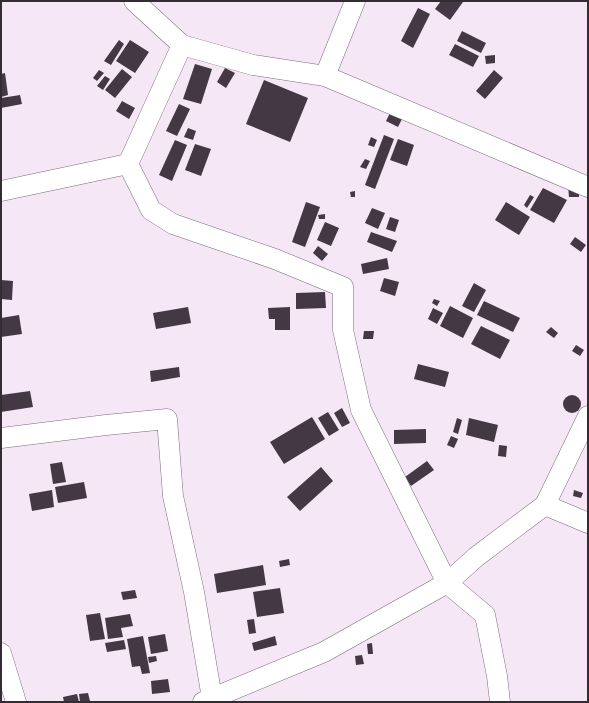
<svg xmlns="http://www.w3.org/2000/svg" width="589" height="703" font-family="'Archivo Narrow',sans-serif">
<style>
.building{fill:#443844}
.lines{fill:none;stroke-linecap:round;stroke-linejoin:round}
.minor-casing{stroke:#7a6d7a;stroke-width:21}
.minor{stroke:#fff;stroke-width:20}
</style>
<rect width="100%" height="100%" fill="#f6e7f7"/>
<!-- building -->
<g class="building">
<polygon points="441,1 461,1 463,2 450,20 435,9"/>
<polygon points="418,8 430,14 413,48 401,41"/>
<polygon points="462,31 486,43 481,53 457,41"/>
<polygon points="119,40 124,44 111,65 104,61"/>
<polygon points="130,40 149,52 135,73 116,61"/>
<polygon points="455,44 479,56 473,67 449,55"/>
<polygon points="495,55 495,63 486,64 485,56"/>
<polygon points="195,64 212,69 201,104 183,99"/>
<polygon points="225,68 235,73 226,88 217,82"/>
<polygon points="122,69 132,77 115,98 105,90"/>
<polygon points="99,70 104,73 97,81 93,78"/>
<polygon points="494,70 503,78 485,99 476,91"/>
<polygon points="5,73 8,95 1,97 1,74"/>
<polygon points="105,76 110,79 103,90 97,86"/>
<polygon points="264,80 308,98 290,142 246,124"/>
<polygon points="20,95 22,104 1,108 1,98"/>
<polygon points="122,101 135,108 129,119 116,111"/>
<polygon points="179,104 190,109 177,136 166,131"/>
<polygon points="391,111 403,117 398,127 386,121"/>
<polygon points="188,128 196,131 193,140 184,137"/>
<polygon points="384,135 394,139 375,189 365,185"/>
<polygon points="371,137 377,140 374,147 368,145"/>
<polygon points="398,139 414,145 407,166 390,160"/>
<polygon points="175,140 187,145 172,181 159,175"/>
<polygon points="195,144 211,149 201,176 185,170"/>
<polygon points="365,159 370,161 366,169 360,167"/>
<polygon points="579,185 579,197 569,197 568,186"/>
<polygon points="543,188 567,200 554,223 530,210"/>
<polygon points="355,191 355,197 351,197 350,192"/>
<polygon points="530,195 534,197 527,208 524,205"/>
<polygon points="306,202 320,207 305,247 292,242"/>
<polygon points="506,202 530,217 519,235 495,220"/>
<polygon points="372,208 385,213 378,229 365,223"/>
<polygon points="325,214 325,219 319,219 318,215"/>
<polygon points="390,217 399,220 395,232 386,229"/>
<polygon points="325,222 339,228 331,246 317,240"/>
<polygon points="371,232 397,241 392,252 367,242"/>
<polygon points="575,237 586,245 581,252 570,244"/>
<polygon points="318,246 328,254 322,261 313,253"/>
<polygon points="387,258 389,269 363,274 361,264"/>
<polygon points="384,278 399,282 395,296 380,291"/>
<polygon points="1,280 13,281 12,300 1,299"/>
<polygon points="474,283 486,290 474,312 462,306"/>
<polygon points="325,292 326,308 296,309 296,293"/>
<polygon points="434,299 440,301 437,306 432,303"/>
<polygon points="484,301 520,318 513,332 477,315"/>
<polygon points="450,306 473,318 463,338 440,326"/>
<polygon points="188,307 191,323 156,329 153,313"/>
<polygon points="290,307 290,330 275,330 275,319 269,319 268,308"/>
<polygon points="433,308 443,313 437,324 428,319"/>
<polygon points="19,315 22,334 1,337 1,318"/>
<polygon points="481,326 510,340 500,359 471,344"/>
<polygon points="551,327 558,333 554,338 546,332"/>
<polygon points="364,331 374,331 373,339 363,339"/>
<polygon points="576,345 584,350 580,356 572,351"/>
<polygon points="418,364 449,372 445,387 414,379"/>
<polygon points="179,367 180,377 151,382 150,371"/>
<polygon points="30,391 33,407 1,412 1,395"/>
<circle cx="572" cy="404" r="9"/>
<polygon points="342,408 350,423 342,427 334,413"/>
<polygon points="328,412 339,430 329,436 318,418"/>
<polygon points="312,417 325,439 284,464 270,442"/>
<polygon points="457,418 462,420 458,434 453,432"/>
<polygon points="469,418 498,425 494,442 466,435"/>
<polygon points="426,429 426,443 394,444 394,430"/>
<polygon points="451,436 458,439 454,448 447,445"/>
<polygon points="499,445 507,446 506,457 498,456"/>
<polygon points="427,461 434,470 411,486 405,477"/>
<polygon points="62,462 66,482 53,484 50,464"/>
<polygon points="321,467 333,481 300,511 287,497"/>
<polygon points="84,482 87,498 58,503 55,487"/>
<polygon points="52,490 54,507 32,511 29,494"/>
<polygon points="574,490 583,493 581,498 573,496"/>
<polygon points="289,559 290,565 280,567 279,561"/>
<polygon points="263,565 266,585 217,593 214,574"/>
<polygon points="280,588 284,613 257,617 253,592"/>
<polygon points="135,590 137,598 123,600 121,592"/>
<polygon points="100,613 105,639 90,641 86,615"/>
<polygon points="130,614 133,626 121,628 123,637 108,639 105,618"/>
<polygon points="254,619 256,633 249,634 247,620"/>
<polygon points="165,634 168,651 151,654 148,637"/>
<polygon points="143,636 150,673 142,674 140,666 132,667 127,639"/>
<polygon points="275,636 277,645 254,651 252,643"/>
<polygon points="124,640 126,649 107,652 105,643"/>
<polygon points="372,643 373,654 368,654 367,644"/>
<polygon points="362,655 364,664 356,665 355,656"/>
<polygon points="156,656 157,661 149,663 148,657"/>
<polygon points="168,679 170,692 152,694 151,681"/>
<polygon points="88,693 90,701 80,702 79,694"/>
<polygon points="77,694 79,702 64,702 63,697"/>
</g>
<g class="lines">
<!-- minor casing -->
<g class="minor-casing">
<g id="minor">
<polyline points="134,1 182,45 253,65 325,76 588,187"/>
<polyline points="325,76 355,1"/>
<polyline points="128,164 151,210 173,224 275,259 343,287 343,330 361,410 447,583 485,615 497,676 500,702"/>
<polyline points="128,164 182,45"/>
<polyline points="1,191 128,164"/>
<polyline points="1,438 106,425 167,419 173,496 194,592 212,698"/>
<polyline points="545,505 588,523"/>
<polyline points="1,653 16,702"/>
<polyline points="203,702 324,652 447,583 476,557 545,505 588,416"/>
</g>
</g>
<!-- minor -->
<use href="#minor" class="minor"/>
</g>
<!-- border -->
<rect width="589" height="703" fill="none" stroke="#332d33" stroke-width="4"/>
</svg>
